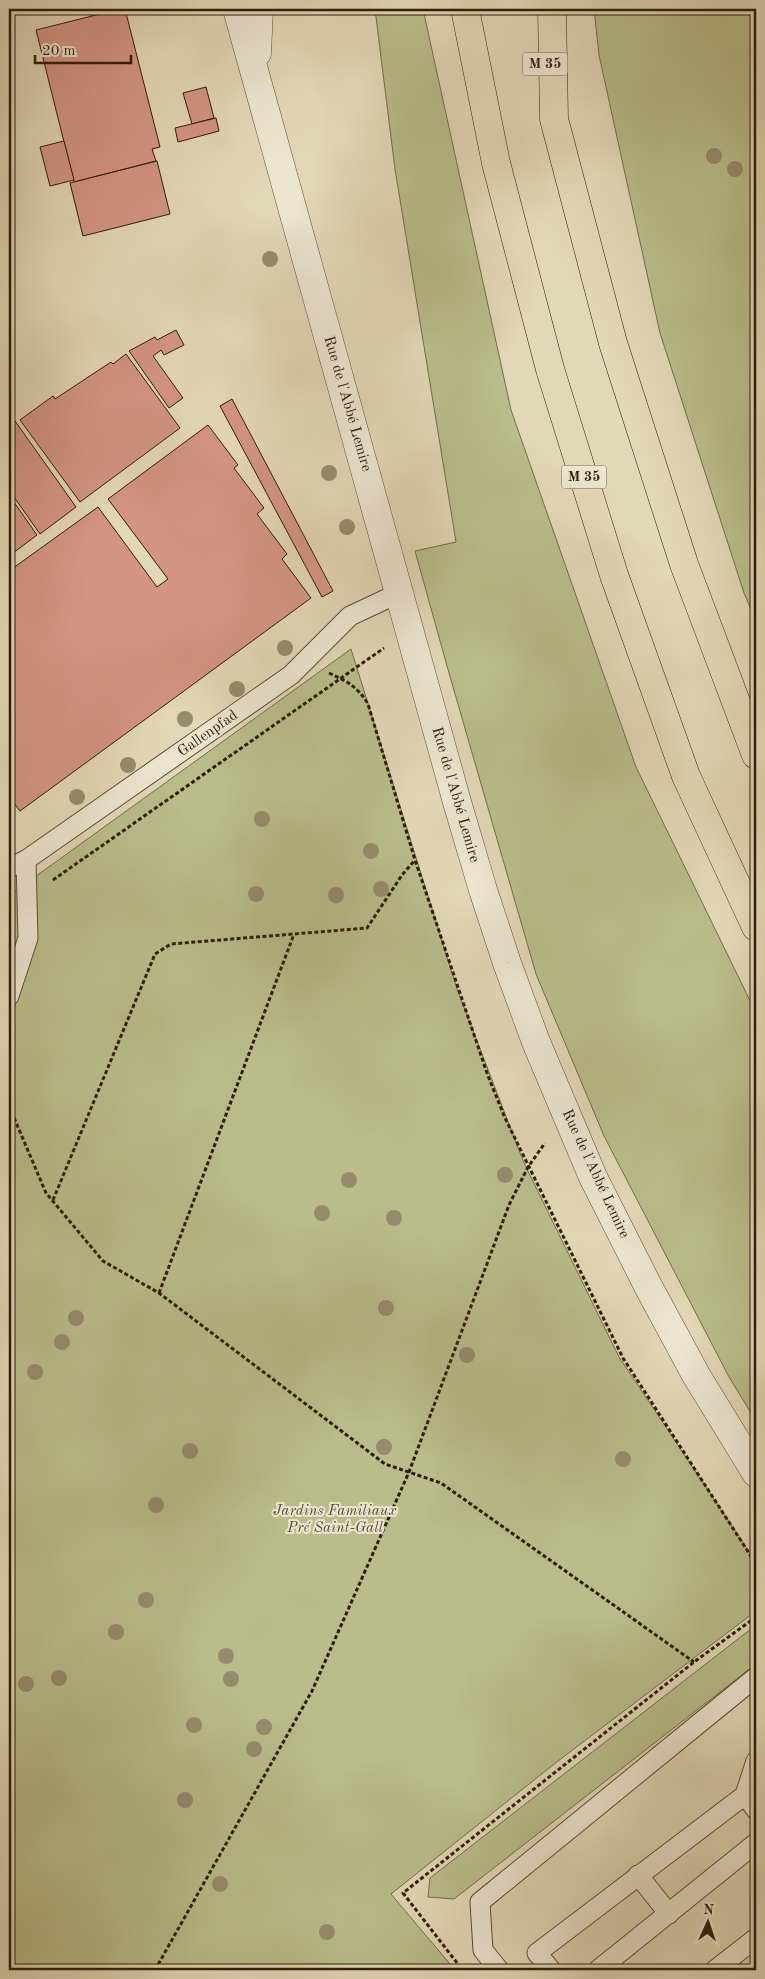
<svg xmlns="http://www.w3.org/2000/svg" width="765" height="1979" font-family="'Old Standard TT',serif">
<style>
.green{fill:#b8bd8a;stroke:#736c4a}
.building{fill:#d49484;stroke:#2e1c0b}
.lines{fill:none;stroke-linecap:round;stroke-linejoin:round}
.service-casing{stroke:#5b4b36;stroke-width:21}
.minor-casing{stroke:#5b4b36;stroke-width:29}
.trunk-casing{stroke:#2e1c0b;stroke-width:29}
.path{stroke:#2e1c0b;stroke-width:3;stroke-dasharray:4 2.5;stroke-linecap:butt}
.service{stroke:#ece5d0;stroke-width:19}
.minor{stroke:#ece5d0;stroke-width:28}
.trunk{stroke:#e2d7b6;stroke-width:28}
.tree{fill:#968b6d}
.labels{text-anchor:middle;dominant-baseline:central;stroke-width:4;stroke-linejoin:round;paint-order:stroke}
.shield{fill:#ece5d0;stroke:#675846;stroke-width:1}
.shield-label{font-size:14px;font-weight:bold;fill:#2e1c0b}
.street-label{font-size:15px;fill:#2e1c0b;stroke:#ece5d0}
.park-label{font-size:15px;font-style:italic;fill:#574c31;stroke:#ece5d0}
</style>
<rect width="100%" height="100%" fill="#e2d7b6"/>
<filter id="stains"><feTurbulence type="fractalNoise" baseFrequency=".004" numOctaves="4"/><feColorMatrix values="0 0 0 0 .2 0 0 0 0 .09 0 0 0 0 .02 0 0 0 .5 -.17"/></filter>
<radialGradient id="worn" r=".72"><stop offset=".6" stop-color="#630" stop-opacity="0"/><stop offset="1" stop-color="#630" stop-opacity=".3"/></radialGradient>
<!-- green -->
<g class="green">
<polygon points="375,9 423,9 511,410 636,767 756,1013 756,1421 729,1377 604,1136 536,974 449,673 415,551 456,542 395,169"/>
<polygon points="594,9 756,9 756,621 744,593 660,333 599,55"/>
<polygon points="351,649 457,989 524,1163 619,1357 756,1562 756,1611 558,1761 391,1894 455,1970 9,1970 9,888 14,892"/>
<polygon points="756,1625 756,1664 454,1899 428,1897 430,1878"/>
</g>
<!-- building -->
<g class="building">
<polygon points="90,9 120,9 92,16"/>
<polygon points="120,9 125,9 160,147 152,149 156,161 74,182 36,30"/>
<polygon points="206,87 214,118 192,124 183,93"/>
<polygon points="216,118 219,131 178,142 175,128"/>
<polygon points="64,141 74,180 50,186 40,147"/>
<polygon points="157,161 170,214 83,236 70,183"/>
<polygon points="176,330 184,345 164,355 161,350 153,356 183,398 169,408 129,351 155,337 157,340"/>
<polygon points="126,354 180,428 80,502 20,420 53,396 55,399 111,362 113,364"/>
<polygon points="232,399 333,591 322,597 220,406"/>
<polygon points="15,421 76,507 40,534 9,490 9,426"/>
<polygon points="208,425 238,465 234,468 264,508 257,514 287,554 282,559 311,598 20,811 9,797 9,571 98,507 157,587 168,579 108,499"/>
<polygon points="9,495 37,535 9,556"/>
</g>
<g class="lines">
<!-- service casing -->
<g class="service-casing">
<g id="service">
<polyline points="9,868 26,860 291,675 350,616 399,593"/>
<polyline points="9,996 28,938 26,860"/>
<polyline points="745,1795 756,1810"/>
<polyline points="638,1875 669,1914"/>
<polyline points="499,1970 483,1950 480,1902 756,1677"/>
<polyline points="551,1970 537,1953 745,1795 756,1761"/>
<polyline points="598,1970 756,1843"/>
<polyline points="715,1970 756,1938"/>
</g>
</g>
<!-- minor casing -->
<g class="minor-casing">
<g id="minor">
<polyline points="237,9 457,802 483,890 507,963 536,1042 593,1177 648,1286 696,1375 756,1473"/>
<polyline points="257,53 259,9"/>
</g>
</g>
<!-- trunk casing -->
<g class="trunk-casing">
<g id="trunk">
<polyline points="465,9 496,163 550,369 614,575 686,776 756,927"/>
<polyline points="552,9 554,119 613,343 684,564 756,755"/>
</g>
</g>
<!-- path -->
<g class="path">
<path d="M 329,673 C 348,682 357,686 368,704 L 415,860 L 488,1076 L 505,1118 L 623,1358 L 756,1564"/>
<polyline points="53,880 384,648"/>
<polyline points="9,1106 46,1193 103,1261 159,1293 385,1464 441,1483 694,1662"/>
<polyline points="53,1200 155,954 171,944 367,928 402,875 415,860"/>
<polyline points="159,1293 294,934"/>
<polyline points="461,1968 403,1893 694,1662 756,1617"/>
<polyline points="155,1970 312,1691 409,1472 509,1205 528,1167 545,1143"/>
</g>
<!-- service -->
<use href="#service" class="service"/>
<!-- minor -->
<use href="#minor" class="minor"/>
<!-- trunk -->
<use href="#trunk" class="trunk"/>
</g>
<!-- trees -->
<g class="tree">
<circle cx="714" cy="156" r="8"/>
<circle cx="735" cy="169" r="8"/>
<circle cx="270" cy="259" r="8"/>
<circle cx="329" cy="473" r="8"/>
<circle cx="347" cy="527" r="8"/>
<circle cx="285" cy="648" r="8"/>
<circle cx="237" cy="689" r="8"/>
<circle cx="185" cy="719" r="8"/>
<circle cx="128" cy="765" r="8"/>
<circle cx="77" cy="797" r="8"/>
<circle cx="262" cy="819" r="8"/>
<circle cx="371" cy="851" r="8"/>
<circle cx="381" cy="889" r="8"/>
<circle cx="256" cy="894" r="8"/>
<circle cx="336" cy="895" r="8"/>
<circle cx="505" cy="1175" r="8"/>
<circle cx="349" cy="1180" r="8"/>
<circle cx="322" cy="1213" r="8"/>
<circle cx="394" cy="1218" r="8"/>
<circle cx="386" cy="1308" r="8"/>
<circle cx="76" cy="1318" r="8"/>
<circle cx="62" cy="1342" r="8"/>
<circle cx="467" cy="1355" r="8"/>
<circle cx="35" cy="1372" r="8"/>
<circle cx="384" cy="1447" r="8"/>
<circle cx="190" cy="1451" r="8"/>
<circle cx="623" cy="1459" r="8"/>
<circle cx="156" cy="1505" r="8"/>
<circle cx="146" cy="1600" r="8"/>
<circle cx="116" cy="1632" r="8"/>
<circle cx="226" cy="1656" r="8"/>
<circle cx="59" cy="1678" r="8"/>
<circle cx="231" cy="1679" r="8"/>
<circle cx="26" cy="1684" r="8"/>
<circle cx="194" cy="1725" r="8"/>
<circle cx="264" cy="1727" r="8"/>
<circle cx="254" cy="1749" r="8"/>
<circle cx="185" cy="1800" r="8"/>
<circle cx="220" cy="1884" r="8"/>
<circle cx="327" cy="1932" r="8"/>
</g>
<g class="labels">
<!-- shield labels -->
<g class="shield">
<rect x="522.5" y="52.5" width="45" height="23" rx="4"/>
<rect x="561.5" y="465.5" width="45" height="23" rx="4"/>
</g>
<g class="shield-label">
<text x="545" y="64">M 35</text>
<text x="584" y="477">M 35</text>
</g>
<!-- street labels -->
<g class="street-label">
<text transform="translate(347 404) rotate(74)">Rue de l'Abbé Lemire</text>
<text transform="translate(208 734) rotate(-35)">Gallenpfad</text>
<text transform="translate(455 795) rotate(74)">Rue de l'Abbé Lemire</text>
<text transform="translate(595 1174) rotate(65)">Rue de l'Abbé Lemire</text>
</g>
<!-- park labels -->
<g class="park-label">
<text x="335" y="1511">Jardins Familiaux<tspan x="335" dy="17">Pré Saint-Gall</tspan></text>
</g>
</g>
<!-- margin -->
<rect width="765" height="1979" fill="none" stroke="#e2d7b6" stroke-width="30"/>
<rect x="10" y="10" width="745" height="1959" fill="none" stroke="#2e1c0b" stroke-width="2.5"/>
<rect x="15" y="15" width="735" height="1949" fill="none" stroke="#2e1c0b"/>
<!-- north arrow -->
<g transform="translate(708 1922) rotate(3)" stroke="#ece5d0" stroke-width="4" paint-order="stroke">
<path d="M0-4L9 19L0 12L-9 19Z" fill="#2e1c0b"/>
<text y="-8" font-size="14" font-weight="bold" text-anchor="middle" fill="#2e1c0b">N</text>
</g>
<!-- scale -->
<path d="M35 55v8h96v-8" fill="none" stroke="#2e1c0b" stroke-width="2.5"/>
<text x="42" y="55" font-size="15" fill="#2e1c0b" stroke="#ece5d0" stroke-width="4" paint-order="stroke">20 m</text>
<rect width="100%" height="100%" filter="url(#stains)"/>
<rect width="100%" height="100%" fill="url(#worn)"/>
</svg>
